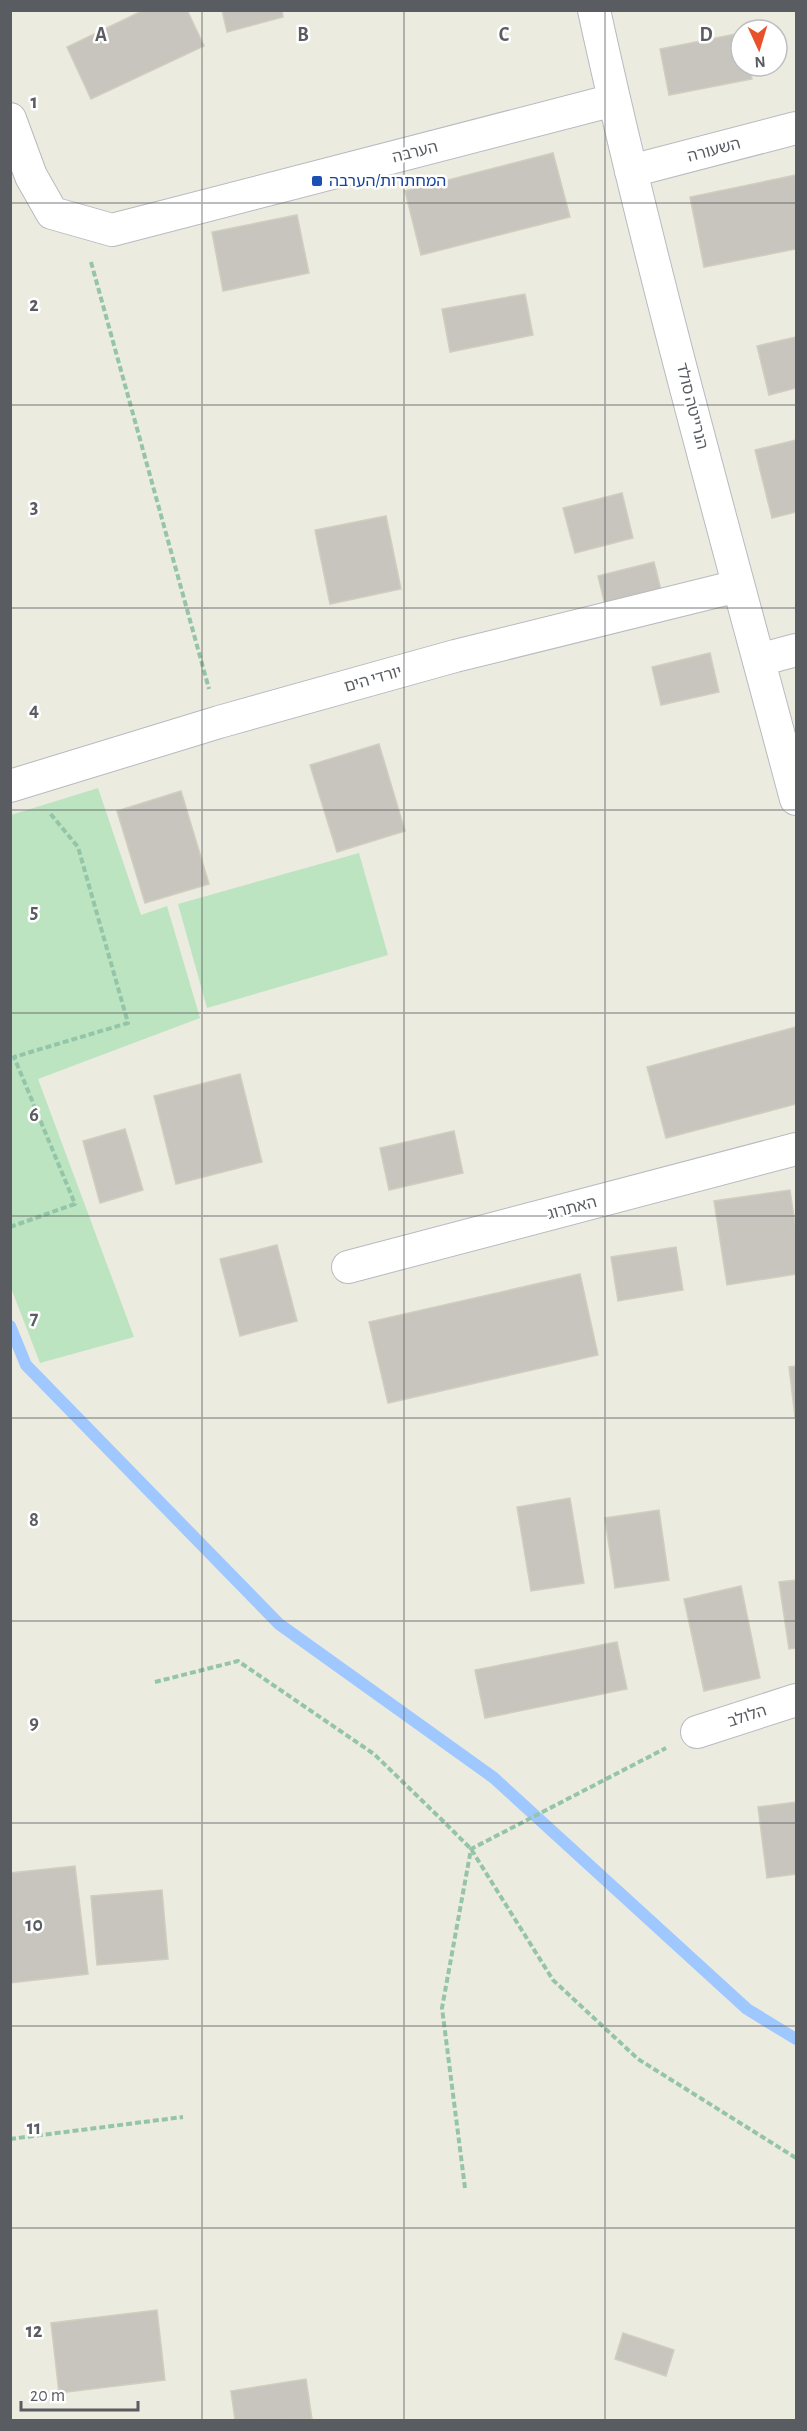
<svg xmlns="http://www.w3.org/2000/svg" width="807" height="2431" font-family="'Alegreya Sans','Noto Sans Hebrew',sans-serif">
<style>
.green{fill:#bce4c1}
.lines{fill:none;stroke-linecap:round;stroke-linejoin:round}
.stream{stroke:#9ec8ff;stroke-width:12}
.building{fill:#c7c5be;stroke:#d1cdbf;stroke-width:1.5}
.street-casing{stroke:#b8babf;stroke-width:34}
.path{stroke:#95c5a9;stroke-width:4;stroke-dasharray:6 3;stroke-linecap:butt}
.street{stroke:#fff;stroke-width:32}
.grid{fill:none;stroke:#595c61;stroke-width:1.5;stroke-opacity:0.55}
.transit-dot{fill:#1a4fb4;stroke:#fff;stroke-width:2}
.labels{text-anchor:middle;dominant-baseline:central;stroke-width:5;stroke-linejoin:round;paint-order:stroke}
.street-label{font-size:16px;fill:#595c61;stroke:#fff}
.transit-label{font-size:16px;fill:#164399;stroke:#fff;text-anchor:start}
.grid-label{font-size:20px;text-anchor:middle;font-weight:bold;fill:#595c61;stroke:#fff;stroke-width:5;stroke-linejoin:round;paint-order:stroke}
</style>
<rect width="100%" height="100%" fill="#ecebe0"/>
<!-- green -->
<g class="green">
<polygon points="98,788 141,915 167,906 200,1018 38,1079 134,1337 40,1363 11,1288 11,815"/>
<polygon points="359,853 388,955 207,1008 178,904"/>
</g>
<g class="lines">
<!-- stream -->
<polyline class="stream" points="10,1326 26,1365 279,1624 494,1778 747,2009 796,2039"/>
</g>
<!-- building -->
<g class="building">
<polygon points="144,10 187,10 204,46 91,99 67,47"/>
<polygon points="222,10 282,10 283,17 227,32"/>
<polygon points="741,33 741,66 749,66 752,79 669,95 660,49"/>
<polygon points="553,153 570,217 421,255 405,191"/>
<polygon points="796,175 796,249 704,267 690,197"/>
<polygon points="297,215 309,273 223,291 212,232"/>
<polygon points="525,294 533,335 450,352 442,309"/>
<polygon points="796,337 796,388 769,395 757,346"/>
<polygon points="796,440 796,512 772,518 755,450"/>
<polygon points="622,493 633,538 575,553 563,508"/>
<polygon points="386,516 401,589 330,604 315,530"/>
<polygon points="654,562 663,598 607,613 598,576"/>
<polygon points="710,653 719,692 661,705 652,667"/>
<polygon points="379,744 405,831 337,852 310,765"/>
<polygon points="181,791 209,884 145,903 117,811"/>
<polygon points="796,1027 796,1104 666,1138 647,1067"/>
<polygon points="240,1074 262,1162 176,1184 154,1096"/>
<polygon points="125,1129 143,1190 100,1203 83,1141"/>
<polygon points="454,1131 463,1173 389,1190 380,1148"/>
<polygon points="790,1190 796,1230 796,1274 727,1285 714,1201"/>
<polygon points="277,1245 297,1321 240,1336 220,1259"/>
<polygon points="676,1247 683,1290 618,1301 611,1257"/>
<polygon points="580,1274 598,1355 388,1403 369,1322"/>
<polygon points="796,1366 796,1417 795,1417 789,1367"/>
<polygon points="570,1498 584,1583 531,1591 517,1507"/>
<polygon points="659,1510 669,1580 615,1588 605,1518"/>
<polygon points="796,1580 796,1648 789,1649 779,1582"/>
<polygon points="741,1586 760,1678 704,1691 684,1599"/>
<polygon points="617,1642 627,1689 485,1718 475,1670"/>
<polygon points="796,1802 796,1874 767,1878 758,1807"/>
<polygon points="75,1866 88,1974 10,1983 10,1873"/>
<polygon points="162,1890 168,1959 97,1965 91,1896"/>
<polygon points="157,2310 165,2380 59,2393 51,2323"/>
<polygon points="623,2333 674,2350 666,2376 615,2359"/>
<polygon points="306,2379 312,2419 235,2420 231,2391"/>
</g>
<g class="lines">
<!-- street casing -->
<g class="street-casing">
<g id="street">
<path d="M 594,10 C 652,275 726,537 796,799"/>
<polyline points="10,119 31,176 52,213 112,230 614,100"/>
<polyline points="631,171 796,128"/>
<polyline points="759,660 796,650"/>
<polyline points="10,786 219,722 455,656 738,586"/>
<polyline points="348,1267 796,1149"/>
<polyline points="697,1732 796,1700"/>
</g>
</g>
<!-- path -->
<g class="path">
<polyline points="91,262 209,689"/>
<polyline points="10,1227 75,1204 14,1057 128,1023 78,847 49,812"/>
<polyline points="155,1682 238,1661 374,1754 441,1819 471,1849 553,1980 638,2059 796,2158"/>
<polyline points="10,2139 183,2117"/>
<polyline points="465,2188 442,2008 471,1849 666,1748"/>
</g>
<!-- street -->
<use href="#street" class="street"/>
</g>
<!-- grid -->
<path class="grid" d="M 202,10 L 202,2420M 404,10 L 404,2420M 605,10 L 605,2420M 10,203 L 796,203M 10,405 L 796,405M 10,608 L 796,608M 10,810 L 796,810M 10,1013 L 796,1013M 10,1216 L 796,1216M 10,1418 L 796,1418M 10,1621 L 796,1621M 10,1823 L 796,1823M 10,2026 L 796,2026M 10,2228 L 796,2228"/>
<!-- markers -->
<rect class="transit-dot" x="311" y="175" width="12" height="12" rx="3"/>
<g class="labels">
<!-- street labels -->
<g class="street-label">
<text transform="translate(714 150) rotate(-15)">השעורה</text>
<text transform="translate(415 152) rotate(-14)">הערבה</text>
<text transform="translate(692 406) rotate(76)">הנרייטה סולד</text>
<text transform="translate(373 679) rotate(-16)">יורדי הים</text>
<text transform="translate(572 1208) rotate(-15)">האתרוג</text>
<text transform="translate(747 1716) rotate(-18)">הלולב</text>
</g>
<!-- transit labels -->
<g class="transit-label">
<text x="329" y="181">המחתרות/הערבה</text>
</g>
</g>
<g class="grid-label">
<text x="101" y="41">A</text>
<text x="303" y="41">B</text>
<text x="504" y="41">C</text>
<text x="706" y="41">D</text>
<text x="34" y="108">1</text>
<text x="34" y="311">2</text>
<text x="34" y="513">3</text>
<text x="34" y="716">4</text>
<text x="34" y="918">5</text>
<text x="34" y="1121">6</text>
<text x="34" y="1324">7</text>
<text x="34" y="1526">8</text>
<text x="34" y="1729">9</text>
<text x="34" y="1931">10</text>
<text x="34" y="2134">11</text>
<text x="34" y="2337">12</text>
</g>
<!-- border -->
<rect width="807" height="2431" fill="none" stroke="#595c61" stroke-width="24"/>
<!-- north arrow -->
<g transform="translate(759 48) rotate(176)"><circle r="28" fill="#ffffff" stroke="#bdbec0" stroke-width="1.5"/>
<path d="M0-4.5L10 22L0 15L-10 22Z" fill="#e8512a"/>
<text y="-9" font-size="16" font-weight="bold" text-anchor="middle" fill="#595c61">N</text>
</g>
<!-- scale -->
<path d="M21 2401v9h117v-9" fill="none" stroke="#595c61" stroke-width="3"/>
<text x="30" y="2401" font-size="18" fill="#595c61" stroke="#ffffff" stroke-width="4.5" paint-order="stroke">20 m</text>
</svg>
